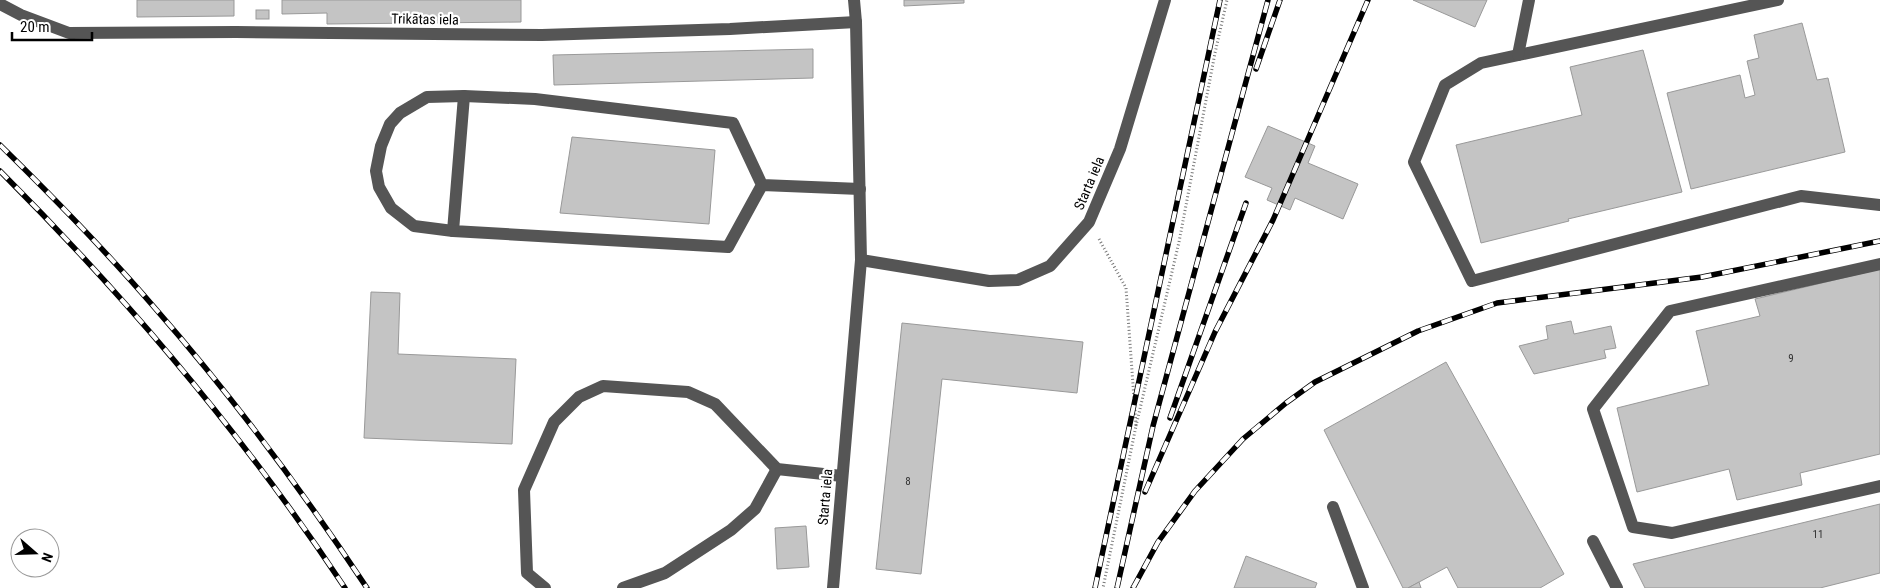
<svg xmlns="http://www.w3.org/2000/svg" width="1880" height="588" font-family="'Roboto Condensed',sans-serif">
<style>
.building{fill:#c4c4c4;stroke:#999}
.lines{fill:none;stroke-linecap:round;stroke-linejoin:round}
.path{stroke:#777;stroke-width:3;stroke-dasharray:1 2.5;stroke-linecap:butt}
.minor{stroke:#555;stroke-width:12}
.rail-casing{stroke:#000;stroke-width:5.5}
.rail{stroke:#fff;stroke-width:4;stroke-dasharray:11;stroke-linecap:butt}
.labels{text-anchor:middle;dominant-baseline:central;stroke-width:4.5;stroke-linejoin:round;paint-order:stroke}
.number-label{font-size:11px;fill:#313131}
.street-label{font-size:14px;fill:#000;stroke:#fff}
</style>
<rect width="100%" height="100%" fill="#fff"/>
<!-- building -->
<g class="building">
<polygon points="137,0 234,0 234,16 137,17"/>
<polygon points="282,0 521,0 521,22 327,24 327,13 282,14"/>
<polygon points="904,0 964,0 964,3 904,6"/>
<polygon points="1413,0 1487,0 1475,27"/>
<rect x="256" y="10" width="13" height="9"/>
<polygon points="1802,23 1817,80 1828,78 1845,152 1691,189 1667,93 1740,75 1745,98 1755,95 1747,61 1759,58 1754,35"/>
<polygon points="813,49 813,78 554,85 553,55"/>
<polygon points="1643,50 1682,192 1568,219 1569,221 1481,243 1456,145 1582,115 1570,67"/>
<polygon points="1268,126 1315,146 1308,163 1358,184 1343,219 1295,198 1290,210 1267,200 1272,188 1245,177"/>
<polygon points="572,137 715,150 709,224 560,213"/>
<polygon points="1880,269 1880,454 1800,473 1802,485 1737,500 1729,469 1637,492 1617,408 1709,385 1696,331 1760,316 1755,299"/>
<polygon points="371,292 400,293 398,354 516,359 512,444 364,438"/>
<polygon points="1571,321 1574,334 1611,326 1616,348 1604,350 1606,358 1534,374 1519,346 1548,339 1546,326"/>
<polygon points="902,323 1083,342 1077,393 942,379 921,574 876,569"/>
<polygon points="1446,362 1564,574 1540,588 1458,588 1447,567 1408,588 1403,588 1324,430"/>
<polygon points="1880,504 1880,573 1820,588 1645,588 1633,564"/>
<polygon points="806,526 809,567 777,569 775,528"/>
<polygon points="1246,556 1317,583 1315,588 1234,588"/>
<polygon points="1419,582 1421,588 1408,588"/>
</g>
<g class="lines">
<!-- path -->
<g class="path">
<polyline points="1099,239 1126,288 1136,426 1103,588"/>
<polyline points="1136,426 1179,242 1215,53 1227,0"/>
</g>
<!-- minor -->
<g class="minor">
<polyline points="1778,0 1481,63 1445,85 1414,162 1472,281 1801,196 1880,205"/>
<polyline points="0,4 21,15 69,33 236,32 542,35 730,29 856,22"/>
<polyline points="1518,55 1529,0"/>
<polyline points="762,185 728,247 453,231 464,96 535,99 733,123 762,185 860,189"/>
<polyline points="453,231 414,226 391,208 379,187 376,171 381,146 390,124 400,113 427,97 464,96"/>
<polyline points="861,260 989,281 1018,280 1050,266 1089,222 1120,149 1165,0"/>
<polyline points="1880,264 1670,311 1593,409 1633,527 1672,533 1880,486"/>
<polyline points="1333,507 1363,588"/>
<polyline points="1593,541 1617,588"/>
<polyline points="545,588 527,573 524,490 554,422 579,397 603,386 688,392 715,404 777,469 842,476"/>
<polyline points="623,588 665,573 731,530 755,509 777,469"/>
<polyline points="833,588 861,260 856,22 854,0"/>
</g>
<!-- rail casing -->
<g class="rail-casing">
<g id="rail">
<polyline points="1256,69 1280,0"/>
<path d="M 0,145 C 53,197 105,250 154,307 C 232,396 302,490 367,588"/>
<path d="M 0,171 C 128,299 245,437 345,588"/>
<polyline points="1170,418 1246,203"/>
<polyline points="1145,492 1215,332 1273,220 1368,0"/>
<polyline points="1095,588 1220,0"/>
<polyline points="1117,588 1153,426 1268,0"/>
<polyline points="1133,588 1158,542 1195,491 1243,439 1286,403 1315,382 1418,331 1497,303 1702,277 1880,241"/>
</g>
</g>
<!-- rail -->
<use href="#rail" class="rail"/>
</g>
<g class="labels">
<!-- number labels -->
<g class="number-label">
<text x="1791" y="358">9</text>
<text x="908" y="481">8</text>
<text x="1818" y="534">11</text>
</g>
<!-- street labels -->
<g class="street-label">
<text transform="translate(425 19) rotate(1)">Trikātas iela</text>
<text transform="translate(1089 183) rotate(-67)">Starta iela</text>
<text transform="translate(825 497) rotate(-85)">Starta iela</text>
</g>
</g>
<!-- north arrow -->
<g transform="translate(35 553) rotate(110)"><circle r="24" fill="#ffffff" stroke="#999999"/>
<path d="M0-4L9 19L0 12L-9 19Z" fill="#000000"/>
<text y="-8" font-size="14" font-weight="bold" text-anchor="middle" fill="#000000">N</text>
</g>
<!-- scale -->
<path d="M12 32v8h80v-8" fill="none" stroke="#000000" stroke-width="2.5"/>
<text x="20" y="32" font-size="15" fill="#000000" stroke="#ffffff" stroke-width="4" paint-order="stroke">20 m</text>
</svg>
